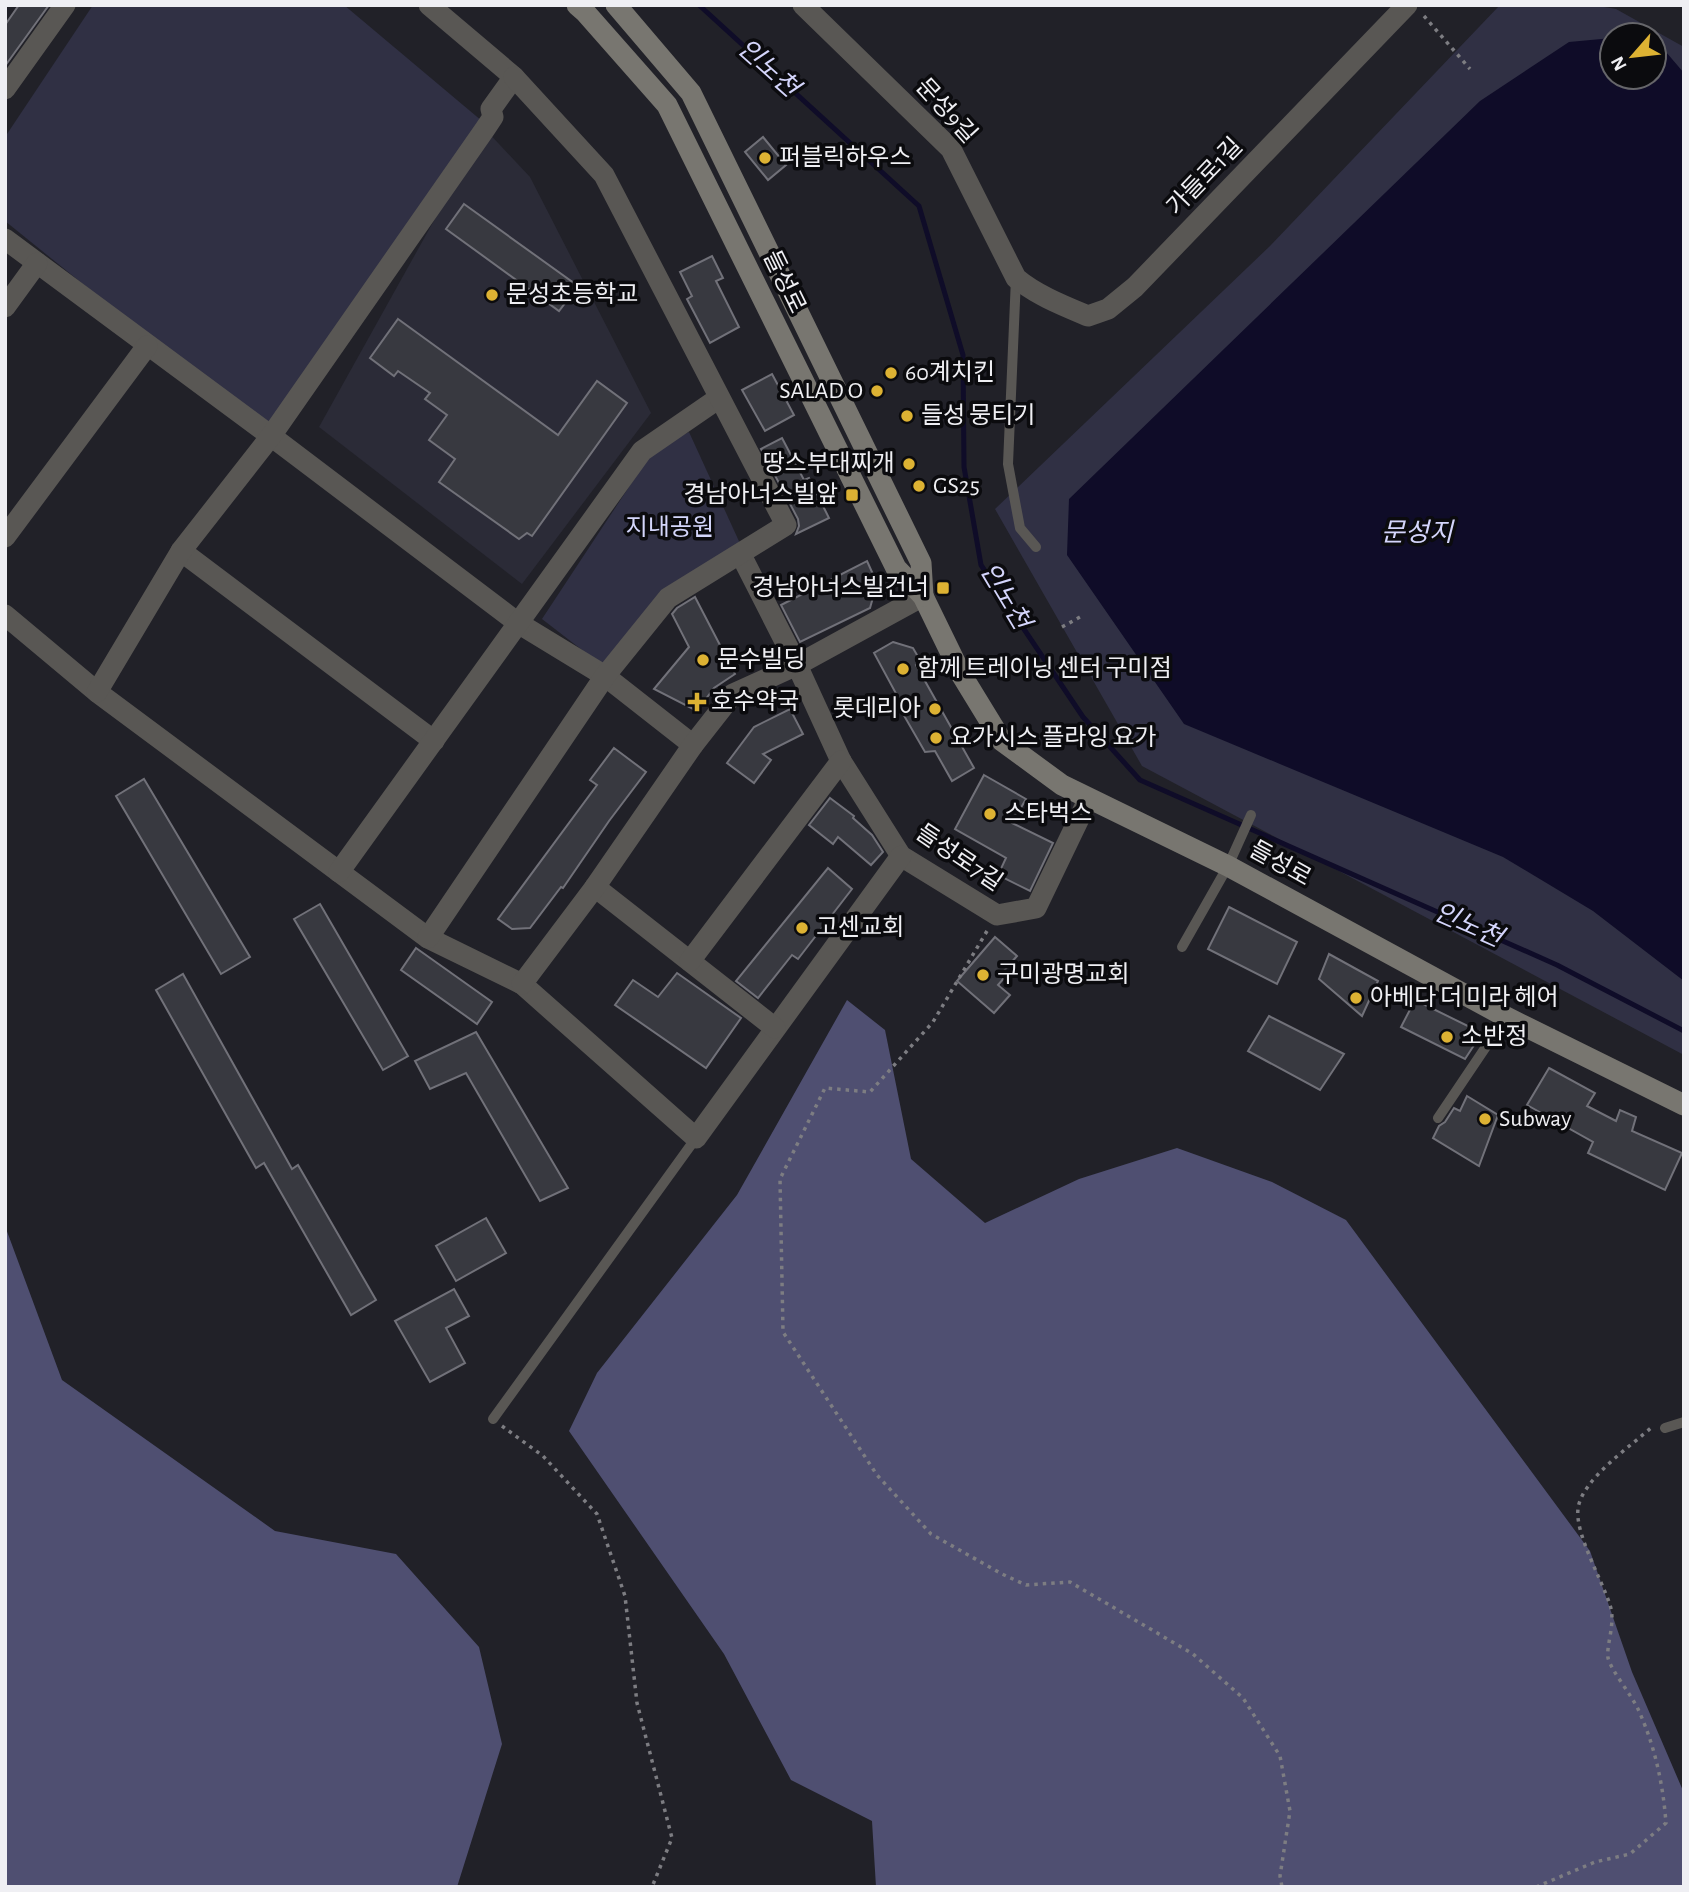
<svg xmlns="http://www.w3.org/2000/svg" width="1689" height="1892" font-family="'Alegreya Sans','Noto Sans KR',sans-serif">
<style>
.built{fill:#2b2b37}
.green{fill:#303044;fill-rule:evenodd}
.forest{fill:#4f4f71}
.water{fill:#0f0c28}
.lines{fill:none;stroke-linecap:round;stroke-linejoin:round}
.stream{stroke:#0f0c28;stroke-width:5}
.building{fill:#383940;stroke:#717179;stroke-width:2}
.path{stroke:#7d7d82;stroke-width:3.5;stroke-dasharray:3.5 5;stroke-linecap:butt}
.lane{stroke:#595754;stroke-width:10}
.street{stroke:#595754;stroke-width:21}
.secondary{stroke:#787670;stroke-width:21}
.poi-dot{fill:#ddb233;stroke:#0b0b0e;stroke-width:2.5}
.labels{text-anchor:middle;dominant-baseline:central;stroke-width:7;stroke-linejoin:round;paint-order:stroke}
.street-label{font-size:24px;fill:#efeff3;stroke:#0b0b0e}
.poi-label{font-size:24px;fill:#efeff3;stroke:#0b0b0e;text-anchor:start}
.park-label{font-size:24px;fill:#d4d6fb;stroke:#0b0b0e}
.water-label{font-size:26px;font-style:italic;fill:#d4d5fb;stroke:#0b0b0e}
</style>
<rect width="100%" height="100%" fill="#212128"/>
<!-- built -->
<polygon class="built" points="485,129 530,177 651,413 522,584 319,427"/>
<!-- green -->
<g class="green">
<polygon points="93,5 344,5 482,121 271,436 5,221 5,137"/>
<path d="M 1500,5 L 1592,5 L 1616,9 L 1684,47 L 1684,1055 L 1142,766 L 995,509 L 1270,246 ZM 1612,35 L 1654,35 L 1654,77 L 1612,77 Z"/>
<polygon points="689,432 743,550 666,596 608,670 542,619 654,449"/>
</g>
<!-- forest -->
<g class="forest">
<polygon points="847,1000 885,1030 911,1159 985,1223 1079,1179 1177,1148 1272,1182 1346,1220 1590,1551 1632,1672 1684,1793 1684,1887 876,1887 872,1821 791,1780 724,1654 569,1431 597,1373 737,1195"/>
<polygon points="5,1226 62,1380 275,1531 396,1554 479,1647 502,1744 457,1887 5,1887"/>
</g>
<!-- water -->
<polygon class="water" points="1612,38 1612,77 1654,77 1654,38 1684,73 1684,981 1593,911 1503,857 1184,724 1067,555 1069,499 1480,101 1569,42"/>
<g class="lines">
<!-- stream -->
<polyline class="stream" points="699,5 919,206 963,355 964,467 981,565 1083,717 1140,780 1557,965 1684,1031"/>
</g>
<!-- building -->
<g class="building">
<polygon points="19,5 49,5 5,66 5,25"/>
<polygon points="763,137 786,165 768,180 745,152"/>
<polygon points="464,204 578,286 559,311 446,229"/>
<polygon points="712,256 723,278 716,281 739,327 710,343 687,299 692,296 680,272"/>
<polygon points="398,319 558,435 597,381 627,403 532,536 527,533 519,539 439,482 455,459 429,440 447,415 425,399 430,393 398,371 394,376 370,358"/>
<polygon points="772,374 794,415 765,431 742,390"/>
<polygon points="782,438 804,480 809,478 829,518 796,534 799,526 798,519 761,449"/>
<polygon points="867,561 877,583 870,608 800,642 781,605"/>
<polygon points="695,597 735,674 714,688 697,711 654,689 689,647 672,614 677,608"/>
<polygon points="893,642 913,648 921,662 916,665 974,768 952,781 935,751 925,752 895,700 899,699 874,653"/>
<polygon points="790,709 803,734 763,754 771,760 754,783 727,763 754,727"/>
<polygon points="614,748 646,772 609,821 563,888 561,887 530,928 512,929 498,919 597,785 590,780"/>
<polygon points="984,775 1026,799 1012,823 1053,843 1030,891 998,875 1006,858 955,829"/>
<polygon points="144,779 250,957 221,974 116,796"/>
<polygon points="830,798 854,816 853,818 872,835 883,852 871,865 838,837 833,844 809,825"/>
<polygon points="828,868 852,889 798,959 792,955 758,998 736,981"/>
<polygon points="320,904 408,1056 383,1070 294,919"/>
<polygon points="1229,907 1297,942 1277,984 1208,949"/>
<polygon points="995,937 1017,956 1002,973 1005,977 998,985 1010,995 994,1013 957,981"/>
<polygon points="416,948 492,1002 477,1024 401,970"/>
<polygon points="1329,954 1378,981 1362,1016 1319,979"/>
<polygon points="677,973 741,1018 706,1068 615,1005 633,980 658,997"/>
<polygon points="183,974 292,1169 298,1165 376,1300 351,1315 264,1163 256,1168 156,990"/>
<polygon points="1415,1000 1482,1033 1465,1059 1401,1027"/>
<polygon points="1269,1016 1344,1054 1320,1090 1248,1051"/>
<polygon points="476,1032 568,1188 540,1201 466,1073 430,1089 415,1061"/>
<polygon points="1549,1068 1595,1093 1587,1106 1616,1121 1620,1110 1636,1117 1632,1131 1682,1153 1665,1190 1588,1153 1593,1142 1527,1105"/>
<polygon points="1467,1096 1498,1115 1479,1166 1433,1138 1439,1126 1445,1122 1454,1108 1460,1111"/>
<polygon points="486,1218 506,1253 456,1281 436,1246"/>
<polygon points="454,1289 469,1316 446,1328 465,1363 430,1382 395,1321"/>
</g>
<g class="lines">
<!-- path -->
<g class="path">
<polyline points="1424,16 1470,69"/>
<polyline points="1062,627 1080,617"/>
<polyline points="987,931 933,1022 870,1092 825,1088 780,1179 783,1332 877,1475 931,1534 1002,1574 1026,1585 1070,1582 1193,1654 1243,1698 1280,1756 1290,1811 1280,1876 1282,1887"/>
<polyline points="502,1426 543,1456 597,1514 625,1596 637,1703 672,1838 652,1887"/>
<path d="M 1536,1887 L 1595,1862 L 1630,1854 L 1666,1823 C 1663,1784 1655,1746 1638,1709 C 1632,1696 1611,1670 1608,1658 C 1606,1645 1616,1623 1610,1605 C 1602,1580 1575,1534 1578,1509 C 1581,1480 1631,1446 1652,1427"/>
</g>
<!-- lane -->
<g class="lane">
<polyline points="1016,278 1008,464 1020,528 1036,547"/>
<polyline points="1182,947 1228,866 1251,815"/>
<polyline points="1438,1118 1506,1017"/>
<polyline points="493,1419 696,1138"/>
<polyline points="1665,1428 1684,1422"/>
</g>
<!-- street -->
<g class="street">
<path d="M 803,5 L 951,149 L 1016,278 C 1036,295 1064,306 1088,316 L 1108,309 L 1135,287 L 1407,5"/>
<polyline points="5,89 65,5"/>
<polyline points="5,239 271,436 518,623 605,676 693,745"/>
<polyline points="5,307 37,263"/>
<polyline points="5,537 147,346"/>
<polyline points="181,551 434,741"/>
<polyline points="741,555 797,665 841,761 901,856 997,915 1036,908 1088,800"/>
<polyline points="5,615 97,692 428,938 522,984 696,1138 901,856"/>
<polyline points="97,692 181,551 271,436 485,129 493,117 491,109 514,77 429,5"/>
<polyline points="339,872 642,451 719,398"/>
<polyline points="595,887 775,1028"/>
<polyline points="428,938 605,676 668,598 786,525 604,175 514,77"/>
<polyline points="690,961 841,761"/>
<polyline points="522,984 595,887 693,745 733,694 797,665 923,596"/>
</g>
<!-- secondary -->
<g class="secondary">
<polyline points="577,5 585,12 667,105 896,568 923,596 961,674 1002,741 1062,785 1228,866 1506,1017 1684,1105"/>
<polyline points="616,5 691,93 921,563 923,596"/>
</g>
</g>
<!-- markers -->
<g class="poi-dot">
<circle cx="765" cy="158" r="7"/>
<circle cx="492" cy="295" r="7"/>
<circle cx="891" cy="373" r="7"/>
<circle cx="877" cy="391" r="7"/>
<circle cx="907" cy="416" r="7"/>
<circle cx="909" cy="464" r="7"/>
<circle cx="919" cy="486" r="7"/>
<rect x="845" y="488" width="14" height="14" rx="3.5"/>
<rect x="936" y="581" width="14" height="14" rx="3.5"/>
<circle cx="703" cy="660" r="7"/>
<circle cx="903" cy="669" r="7"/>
<path d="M693.5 691.5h7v7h7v7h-7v7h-7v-7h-7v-7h7z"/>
<circle cx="935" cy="709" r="7"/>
<circle cx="936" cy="738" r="7"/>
<circle cx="990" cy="814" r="7"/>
<circle cx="802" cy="928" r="7"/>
<circle cx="983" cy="975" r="7"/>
<circle cx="1356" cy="998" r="7"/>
<circle cx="1447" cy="1037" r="7"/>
<circle cx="1485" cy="1119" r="7"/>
</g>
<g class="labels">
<!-- street labels -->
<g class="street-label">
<text transform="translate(946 111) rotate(48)">문성9길</text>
<text transform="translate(1205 177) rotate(-46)">가들로1길</text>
<text transform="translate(784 282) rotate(64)">들성로</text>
<text transform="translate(959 858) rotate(34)">들성로7길</text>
<text transform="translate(1280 864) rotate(29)">들성로</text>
</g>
<!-- poi labels -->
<g class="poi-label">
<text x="779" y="158">퍼블릭하우스</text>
<text x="506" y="295">문성초등학교</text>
<text x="905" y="373">60계치킨</text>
<text x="863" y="391" text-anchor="end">SALAD O</text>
<text x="921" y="416">들성 뭉티기</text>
<text x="895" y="464" text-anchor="end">땅스부대찌개</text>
<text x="933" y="486">GS25</text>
<text x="838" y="495" text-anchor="end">경남아너스빌앞</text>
<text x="929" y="588" text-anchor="end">경남아너스빌건너</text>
<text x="717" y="660">문수빌딩</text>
<text x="917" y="669">함께 트레이닝 센터 구미점</text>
<text x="711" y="702">호수약국</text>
<text x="921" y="709" text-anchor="end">롯데리아</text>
<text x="950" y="738">요가시스 플라잉 요가</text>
<text x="1004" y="814">스타벅스</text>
<text x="816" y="928">고센교회</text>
<text x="997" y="975">구미광명교회</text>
<text x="1370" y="998">아베다 더 미라 헤어</text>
<text x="1461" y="1037">소반정</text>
<text x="1499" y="1119">Subway</text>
</g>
<!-- park labels -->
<g class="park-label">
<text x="670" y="528">지내공원</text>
</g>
<!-- water labels -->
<g class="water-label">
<text transform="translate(768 68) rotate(42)">인노천</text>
<text x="1417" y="533">문성지</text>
<text transform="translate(1005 596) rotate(59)">인노천</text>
<text transform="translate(1468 925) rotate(24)">인노천</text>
</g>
</g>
<!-- border -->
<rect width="1689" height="1892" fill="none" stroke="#efeff3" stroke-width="14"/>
<!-- north arrow -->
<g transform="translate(1633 56) rotate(242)"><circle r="33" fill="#0b0b0e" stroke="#66666a" stroke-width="2"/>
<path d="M0-5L12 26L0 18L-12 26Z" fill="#ddb233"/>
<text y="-10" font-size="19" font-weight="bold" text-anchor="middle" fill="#efeff3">N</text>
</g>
</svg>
